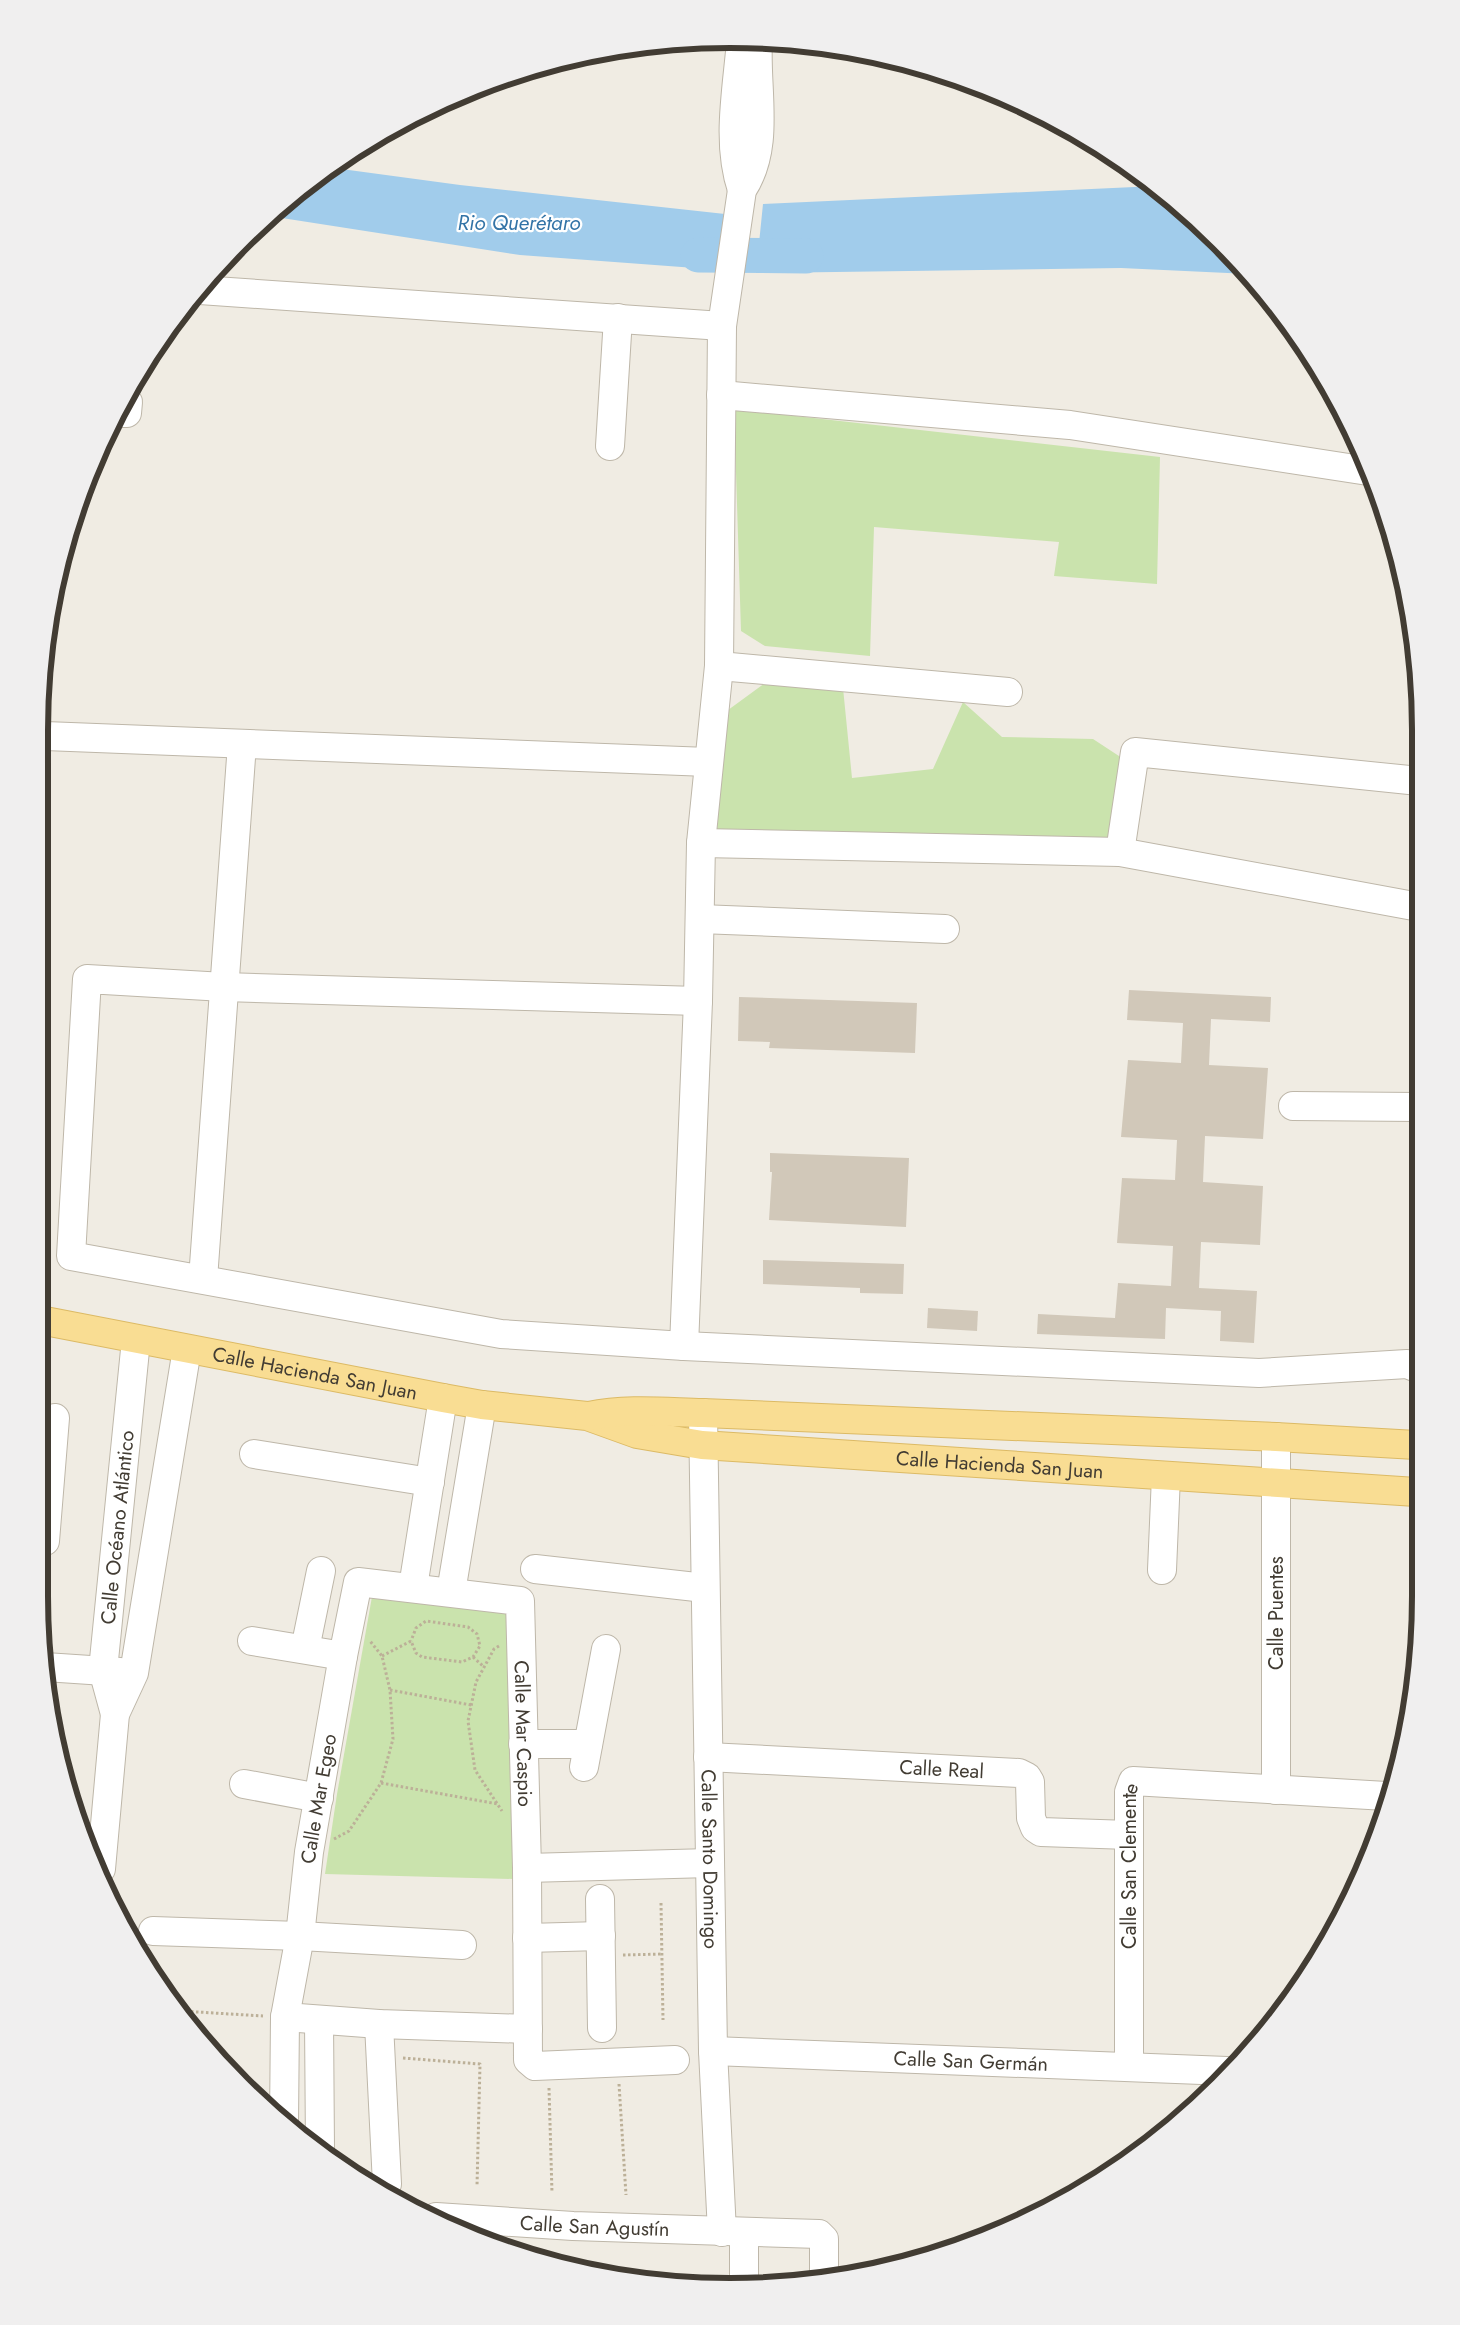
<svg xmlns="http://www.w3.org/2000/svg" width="1460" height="2325" font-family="Jost,sans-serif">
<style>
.green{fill:#cae3ad}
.water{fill:#a1cceb}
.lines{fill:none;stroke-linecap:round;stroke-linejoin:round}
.river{stroke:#a1cceb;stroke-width:35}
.building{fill:#d1c8b9}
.minor-casing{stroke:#beb7a9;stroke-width:30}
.major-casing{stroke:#dcba65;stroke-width:30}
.path{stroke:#bcb098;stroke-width:3;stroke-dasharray:2.5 2.5;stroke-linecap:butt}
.minor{stroke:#fff;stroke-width:28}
.major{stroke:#f9dd93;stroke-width:28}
.labels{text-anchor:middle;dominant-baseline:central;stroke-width:4.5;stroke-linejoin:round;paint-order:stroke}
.street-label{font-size:20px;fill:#423c33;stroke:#fff}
.water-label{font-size:21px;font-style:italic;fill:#3374a7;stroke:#fff}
.rim{fill:none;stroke:#423c33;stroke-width:6}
</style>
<rect width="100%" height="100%" fill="#f0ece3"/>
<!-- green -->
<g class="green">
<polygon points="734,409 1160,457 1157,584 1054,576 1059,542 874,527 870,656 765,646 741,631"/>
<polygon points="765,683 843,688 852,778 933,769 963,702 1002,737 1093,739 1122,758 1108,842 717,831 724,713"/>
<polygon points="373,1591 509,1609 513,1879 325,1874 337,1794"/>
</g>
<!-- water -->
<g class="water">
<polygon points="334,168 460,185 725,214 722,270 520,255 269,216"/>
<polygon points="1156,186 1249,274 1121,268 756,273 763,204"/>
</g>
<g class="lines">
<!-- river -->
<polyline class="river" points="698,255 806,256"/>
</g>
<!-- building -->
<g class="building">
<polygon points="1129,990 1271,997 1270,1022 1211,1019 1209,1065 1268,1068 1263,1139 1205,1136 1203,1182 1263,1186 1260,1245 1201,1242 1199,1288 1257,1291 1254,1343 1220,1341 1221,1311 1166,1308 1165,1339 1037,1334 1038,1314 1115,1318 1118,1283 1171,1286 1173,1246 1117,1243 1122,1178 1175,1180 1177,1140 1121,1137 1128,1060 1181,1063 1183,1023 1127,1020"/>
<polygon points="739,997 917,1003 915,1053 769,1048 770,1042 738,1041"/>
<polygon points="770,1153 909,1158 906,1227 769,1220 772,1172 770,1172"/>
<polygon points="763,1260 904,1264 903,1294 860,1293 860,1288 763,1284"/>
<polygon points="928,1308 978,1311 977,1331 927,1328"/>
</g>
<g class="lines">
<!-- minor casing -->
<g class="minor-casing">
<g id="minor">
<path d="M 741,41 C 737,90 726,143 742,190"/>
<polyline points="200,290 722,326"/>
<polyline points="721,395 1070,425 1368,471"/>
<polyline points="122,413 127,413 128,402"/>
<polyline points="610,446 618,318"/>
<polyline points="719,666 1008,692"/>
<polyline points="45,736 708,762"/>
<polyline points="701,843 1120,852 1419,907"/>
<polyline points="1120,852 1135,752 1419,781"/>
<polyline points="700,919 945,929"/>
<polyline points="698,1001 224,987 87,979 71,1256 501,1334 684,1346 1259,1373 1407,1364 1417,1368"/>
<polyline points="1293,1106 1418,1107"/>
<polyline points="203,1279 242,744"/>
<path d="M 684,1346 L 698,1001 L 701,843 L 719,666 L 722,326 L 742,190 C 771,147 755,90 758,41"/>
<path id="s1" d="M 703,1413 L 713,2051 L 722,2232"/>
<polyline points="254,1454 430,1482"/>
<polyline points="45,1541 55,1418"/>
<polyline points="535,1569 705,1588"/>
<polyline points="1162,1570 1166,1476"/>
<polyline points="413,1587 443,1398"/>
<polyline points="451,1592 482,1405"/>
<polyline points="252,1641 343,1656"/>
<polyline points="305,1649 321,1571"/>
<polyline points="45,1667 120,1672"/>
<path id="s2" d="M 115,1714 L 103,1670 L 136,1340"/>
<polyline points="523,1744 588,1744"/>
<path id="s3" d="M 708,1757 L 1019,1773 L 1027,1777 L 1030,1782 L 1031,1818 L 1035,1828 L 1041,1832 L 1129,1835"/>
<polyline points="584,1767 606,1649"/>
<polyline points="244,1784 319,1798"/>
<polyline points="1276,1790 1276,1437"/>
<polyline points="527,1868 710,1863"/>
<polyline points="101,1869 115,1714 134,1673 187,1349"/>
<polyline points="600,1899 602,2028"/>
<polyline points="153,1931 300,1936 462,1945"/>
<polyline points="527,1938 601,1936"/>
<polyline points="285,2017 379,2024 528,2029"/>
<polyline points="319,2020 320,2150"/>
<polyline points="379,2024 387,2184"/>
<path id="s4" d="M 713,2051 L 1227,2071"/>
<path id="s5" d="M 1129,2066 L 1129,1792 L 1133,1781 L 1386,1796"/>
<path id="s6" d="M 284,2122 L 285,2017 L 300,1936 L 309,1852 L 343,1656 L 358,1582 L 520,1601 L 527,1868 L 528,2060 L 535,2066 L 675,2060"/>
<path id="s7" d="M 436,2217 L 573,2226 L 819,2234 L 824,2239 L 824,2280"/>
<polyline points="744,2283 744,2232"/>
</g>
</g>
<!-- major casing -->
<g class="major-casing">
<g id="major">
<path id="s8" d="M 45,1321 L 443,1398 L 482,1405 L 587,1416 L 637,1434 L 702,1445 L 1416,1492"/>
<path d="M 589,1416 C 627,1408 664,1412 703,1413 L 1276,1437 L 1416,1445"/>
</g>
</g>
<!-- path -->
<g class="path">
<polyline points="499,1646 494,1649 476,1682 468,1721 475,1770 502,1811"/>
<polyline points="382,1656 411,1641 416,1653 422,1657 462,1662 473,1657 480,1646 477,1634 468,1627 426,1621 416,1628 411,1641"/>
<polyline points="473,1657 484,1667"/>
<polyline points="390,1690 471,1705"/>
<polyline points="381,1783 498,1804"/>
<polyline points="334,1839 349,1831 381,1783 393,1739 390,1690 382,1656 370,1641"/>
<polyline points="661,1903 663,2020"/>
<polyline points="623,1955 663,1954"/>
<polyline points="181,2011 263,2016"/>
<polyline points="403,2058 480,2064 477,2186"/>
<polyline points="619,2084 626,2195"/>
<polyline points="549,2088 552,2193"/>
</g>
<!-- minor -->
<use href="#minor" class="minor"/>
<!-- major -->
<use href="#major" class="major"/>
</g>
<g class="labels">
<!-- street labels -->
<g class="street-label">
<text stroke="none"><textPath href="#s8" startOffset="275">Calle Hacienda San Juan</textPath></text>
<text stroke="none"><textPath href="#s8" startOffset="968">Calle Hacienda San Juan</textPath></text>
<text stroke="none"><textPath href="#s2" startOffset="189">Calle Océano Atlántico</textPath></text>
<text transform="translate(1276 1613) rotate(-90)">Calle Puentes</text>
<text stroke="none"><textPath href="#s6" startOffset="842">Calle Mar Caspio</textPath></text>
<text stroke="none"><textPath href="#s3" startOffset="234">Calle Real</textPath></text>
<text stroke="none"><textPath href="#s6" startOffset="326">Calle Mar Egeo</textPath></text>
<text stroke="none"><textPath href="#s1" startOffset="446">Calle Santo Domingo</textPath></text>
<text stroke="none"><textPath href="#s5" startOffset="200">Calle San Clemente</textPath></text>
<text stroke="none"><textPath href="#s4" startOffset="258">Calle San Germán</textPath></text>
<text stroke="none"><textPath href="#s7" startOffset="159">Calle San Agustín</textPath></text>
</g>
<!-- water labels -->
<g class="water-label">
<text x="519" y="223">Rio Querétaro</text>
</g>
</g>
<!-- crop -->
<path d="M0 0H1460V2325H0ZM730 48H730A682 682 0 0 1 1412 730V1596A682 682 0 0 1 730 2278H730A682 682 0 0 1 48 1596V730A682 682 0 0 1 730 48Z" fill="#f0efef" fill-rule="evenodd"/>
<path class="rim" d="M730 48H730A682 682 0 0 1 1412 730V1596A682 682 0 0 1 730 2278H730A682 682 0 0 1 48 1596V730A682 682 0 0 1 730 48Z"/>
</svg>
